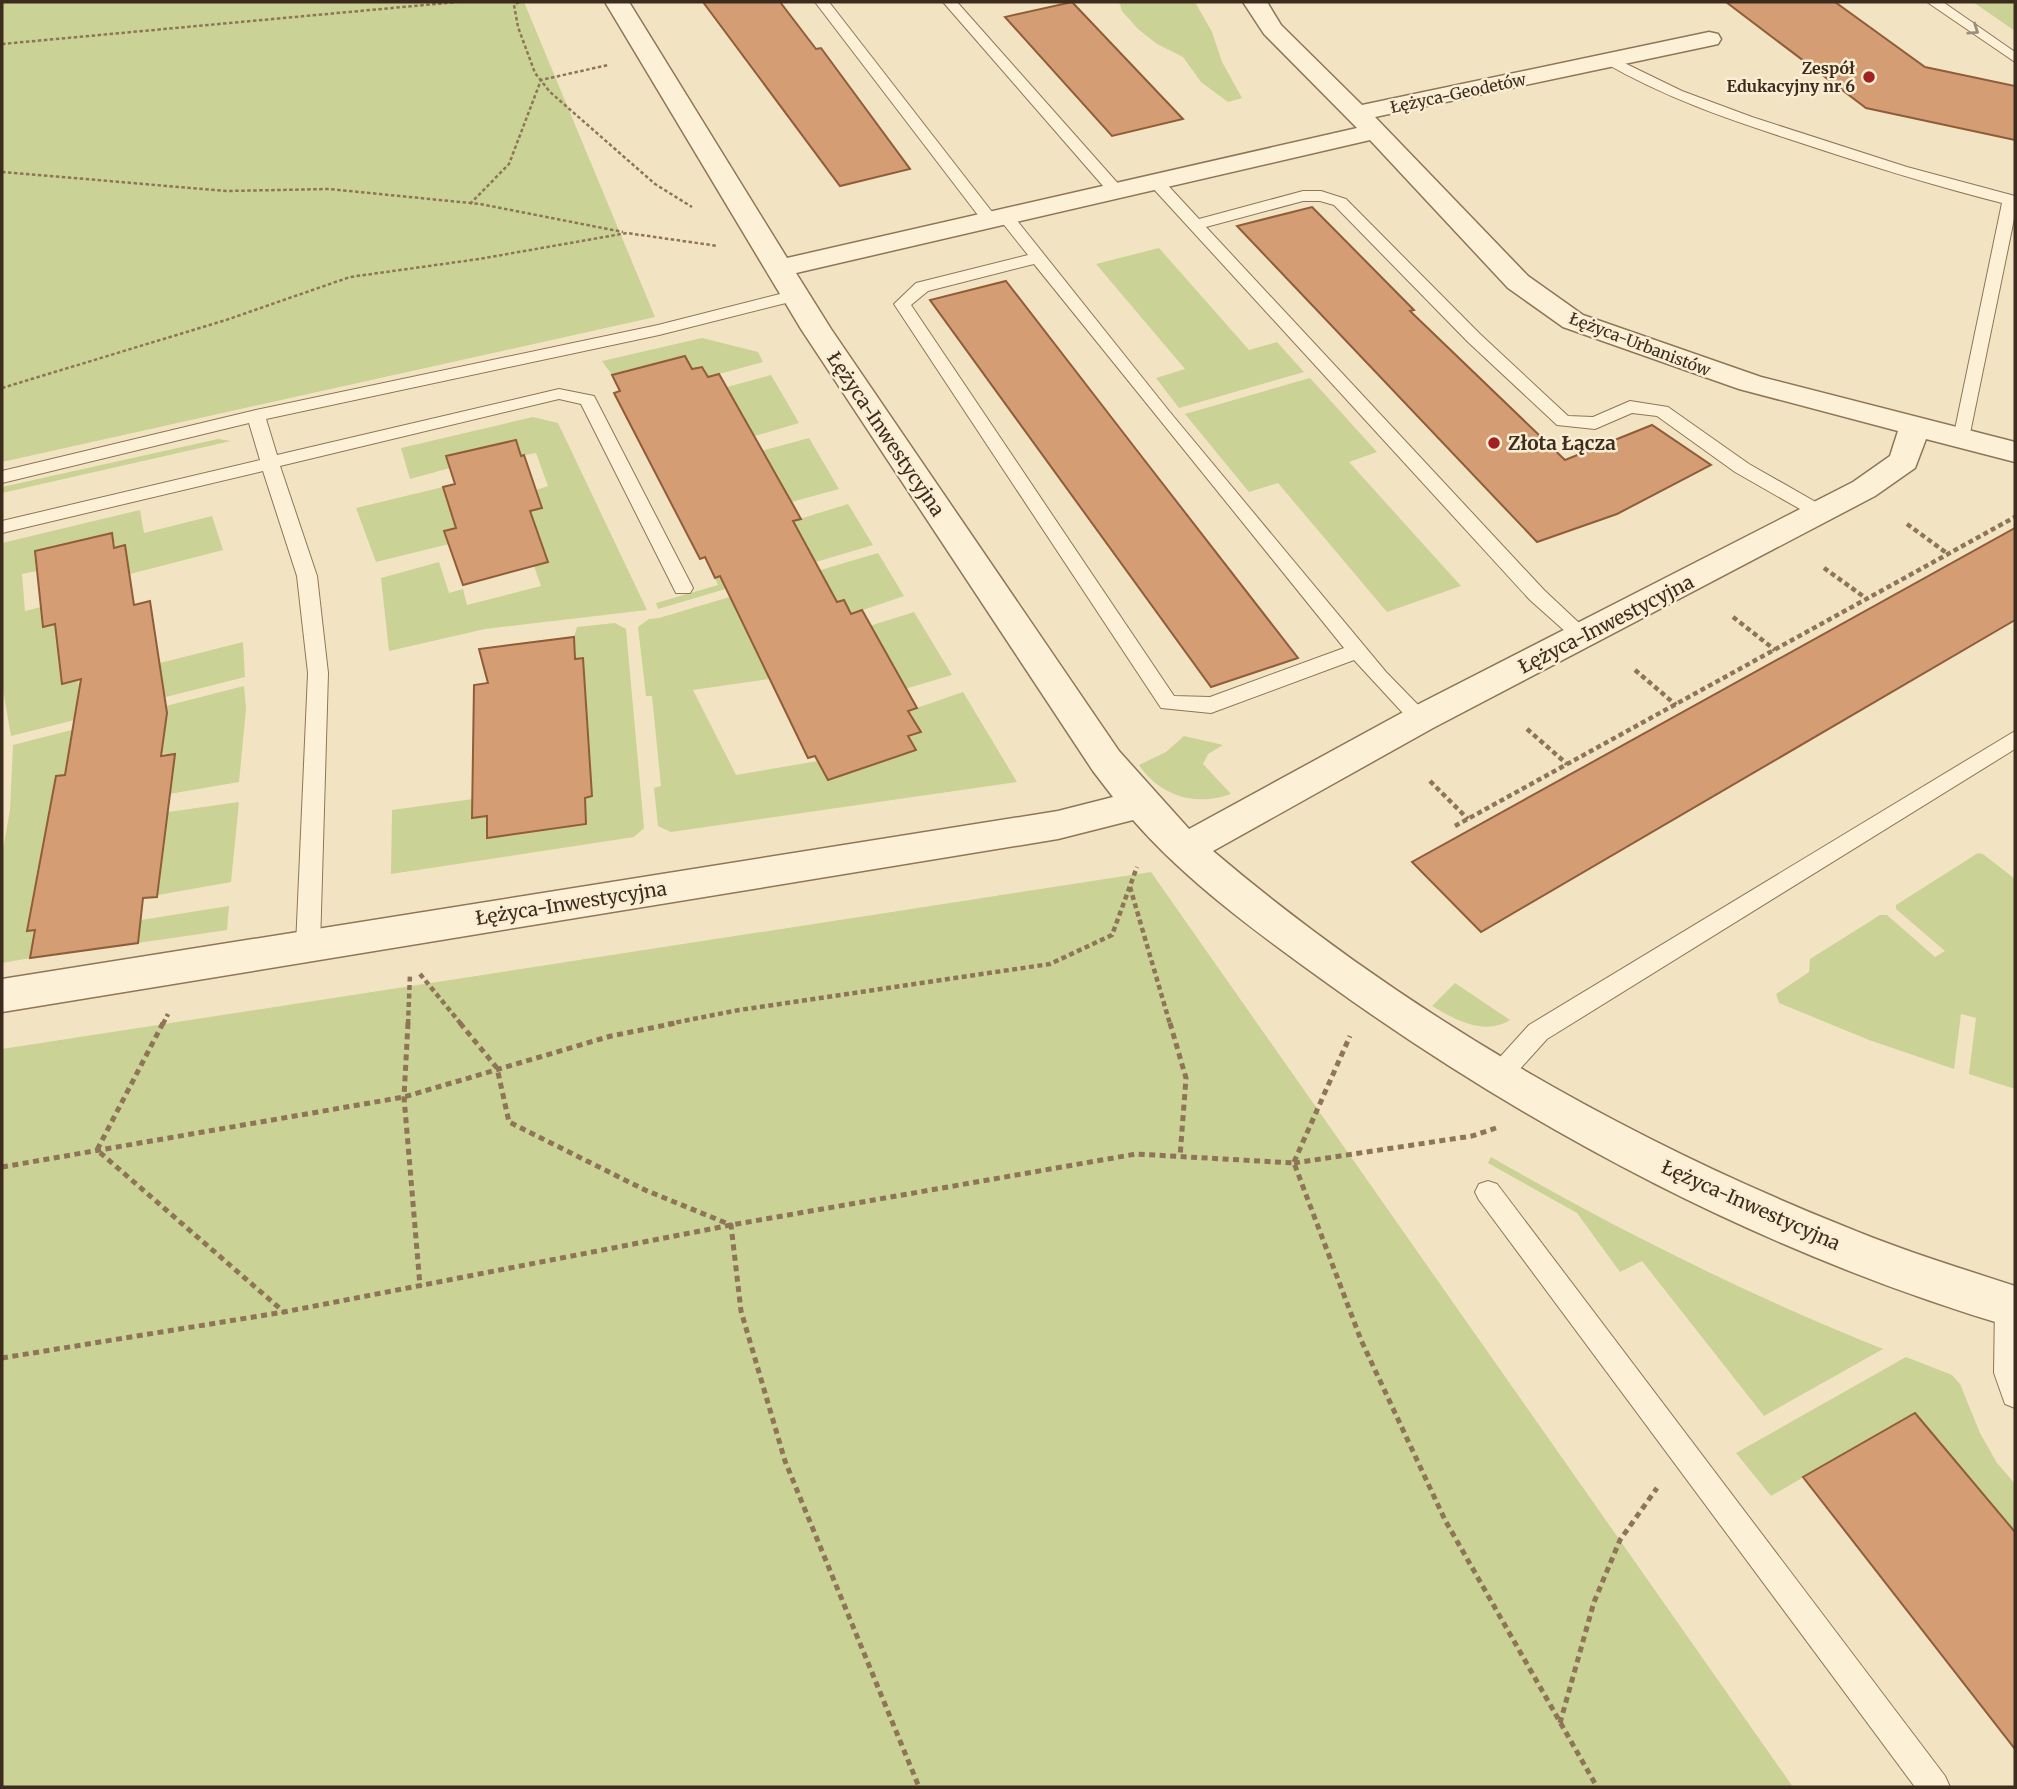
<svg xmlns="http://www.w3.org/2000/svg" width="2017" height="1789" font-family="Merriweather,serif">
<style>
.green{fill:#cad295}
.building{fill:#d49d74;stroke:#905d3a;stroke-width:2}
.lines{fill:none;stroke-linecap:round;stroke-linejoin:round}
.service-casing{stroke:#8e7557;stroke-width:2}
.minor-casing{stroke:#8e7557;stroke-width:3}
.path-far2{stroke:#8e7557;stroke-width:2.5;stroke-dasharray:3.5 2.5;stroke-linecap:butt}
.path-far1{stroke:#8e7557;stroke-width:4.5;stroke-dasharray:5 3.5;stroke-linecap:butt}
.path{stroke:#8e7557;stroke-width:5;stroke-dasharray:6 4.5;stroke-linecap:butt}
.service{fill:#fcf1d6;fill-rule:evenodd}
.minor{fill:#fcf1d6;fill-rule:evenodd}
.oneway{stroke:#9c8e7a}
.poi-dot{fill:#a32121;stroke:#f9eed3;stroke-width:2.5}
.labels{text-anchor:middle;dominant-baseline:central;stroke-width:5;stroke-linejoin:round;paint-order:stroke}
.far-poi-label{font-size:16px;font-weight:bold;fill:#3d2c1d;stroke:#f9eed3;text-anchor:end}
.far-street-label{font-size:16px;fill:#3d2c1d;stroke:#f9eed3}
.street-label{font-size:19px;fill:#3d2c1d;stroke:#f9eed3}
.poi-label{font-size:19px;font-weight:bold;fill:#3d2c1d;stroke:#f9eed3;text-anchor:start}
</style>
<rect width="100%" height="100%" fill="#f2e4c2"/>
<!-- green -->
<g class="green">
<polygon points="2,2 524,2 655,317 2,462"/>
<polygon points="1119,2 1195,2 1212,32 1222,62 1242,98 1228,102 1201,82 1183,57 1157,44 1138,29 1122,11"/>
<polygon points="1973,2 2015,2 2015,31"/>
<polygon points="1159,248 1249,350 1277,342 1304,372 1179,408 1156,378 1185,369 1096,264"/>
<polygon points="702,338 758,352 763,362 708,377 702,367 692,369 685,356 612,375 602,361"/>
<polygon points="771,375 799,423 745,439 716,390"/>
<polygon points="1310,378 1377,452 1349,462 1461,586 1387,612 1278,483 1249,492 1185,414"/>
<polygon points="533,417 558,423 647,610 485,629 389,651 381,578 439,562 449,593 463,589 467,605 541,586 534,566 548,562 537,529 524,532 536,490 548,486 536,453 521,456 515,440 447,456 450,468 410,479 401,448"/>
<polygon points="809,438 839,489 784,504 754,453"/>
<polygon points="218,439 231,441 2,493 2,487"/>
<polygon points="443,487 451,513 469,524 444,531 449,544 376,562 356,508"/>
<polygon points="848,504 873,545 658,609 656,603 718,585 715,578 798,554 789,538 800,535 793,521"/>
<polygon points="140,510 144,533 212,516 223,550 130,574 125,546 114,548 112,533 35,551 37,571 22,574 25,611 41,607 43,627 70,620 73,640 57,644 62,683 78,680 81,701 162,680 160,663 243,642 245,677 11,736 2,684 2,543"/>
<polygon points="878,553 904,596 851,614 844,600 748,633 766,671 776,678 693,690 736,775 818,761 916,750 908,736 921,732 908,711 963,692 1017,782 671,832 658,826 654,788 661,786 652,696 646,696 638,627 649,619 659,618"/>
<polygon points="914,612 952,675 898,691 860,629"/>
<polygon points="615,623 626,629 644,828 634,837 391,874 392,810 473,799 487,816 488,838 586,824 585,798 592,796 582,658 575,659 574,637 577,627"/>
<polygon points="244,686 246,709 239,782 169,794 174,754 69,749 65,775 56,777 27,930 35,930 30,958 2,963 2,855 10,810 13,745"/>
<path d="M 1184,736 L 1223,745 L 1208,754 L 1203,764 L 1231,794 C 1196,807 1160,796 1139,765 L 1166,752 Z"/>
<polygon points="239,802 231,882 158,895 163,854 154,814"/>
<polygon points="1978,853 1983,854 2015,879 2015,1089 1969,1074 1976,1018 1961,1014 1954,1069 1869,1040 1779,1003 1776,994 1809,972 1810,959 1880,915 1887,915 1935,957 1945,951 1896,909 1896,905"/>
<polygon points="1151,872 1793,1787 2,1787 2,1049"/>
<polygon points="229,906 227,930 138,943 141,920"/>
<path d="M 1455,983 L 1510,1020 C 1484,1036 1456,1020 1432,1006 Z"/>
<path d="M 1491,1157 C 1618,1230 1748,1295 1883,1349 L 1764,1416 L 1642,1261 L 1620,1272 L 1577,1213 L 1488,1163 Z"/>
<polygon points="1906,1357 1952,1375 1960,1384 1980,1433 1997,1463 2015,1484 2015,1532 1915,1413 1771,1496 1736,1453"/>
</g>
<!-- building -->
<g class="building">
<polygon points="703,2 780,2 816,49 821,48 910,169 840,186"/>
<polygon points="1072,2 1183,119 1112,136 1005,17"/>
<polygon points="1726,2 1835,2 1925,67 2015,86 2015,140 1866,108"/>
<polygon points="1312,207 1414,310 1410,311 1565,460 1652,425 1711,465 1617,514 1537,542 1237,226"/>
<polygon points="1006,281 1142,457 1298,658 1211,687 930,300"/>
<polygon points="685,356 692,369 702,367 708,377 719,374 801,519 793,521 837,602 844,600 851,614 862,610 917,708 908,711 921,732 908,736 916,750 828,780 815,756 808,758 720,576 715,578 705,557 700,559 614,393 620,391 612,375"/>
<polygon points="516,440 521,456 524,455 542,508 530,511 548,562 463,585 444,531 456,528 443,487 455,484 446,456"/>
<polygon points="2015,528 2015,620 1481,932 1412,862"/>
<polygon points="112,533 114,548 125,545 134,605 150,601 167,713 161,756 175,754 157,897 143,898 138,943 30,958 35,930 27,931 56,776 65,775 81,679 62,684 55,624 43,627 35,551"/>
<polygon points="574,637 575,659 583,658 592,796 585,798 586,824 487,838 487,816 472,818 474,685 488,683 479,649"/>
<polygon points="1915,1413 2015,1532 2015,1749 1803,1477"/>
</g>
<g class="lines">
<!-- service casing -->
<g class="service-casing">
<g id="service">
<polygon points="815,2 829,2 996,217 998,220 996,223 984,223"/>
<polygon points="943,2 957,2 1122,188 1124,191 1122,194 1110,194"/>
<polygon points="1927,2 1943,2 2015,52 2015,62"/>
<path d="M 1610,56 L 1682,91 L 1752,117 L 1907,167 L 2015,196 L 2015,214 L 1968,443 L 1962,445 L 1953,439 L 2002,203 C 1931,185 1861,163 1792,140 C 1727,119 1664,97 1605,63 L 1603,60 Z"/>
<polygon points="1156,177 1162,179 1199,219 1303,191 1321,191 1346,199 1480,334 1568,416 1593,417 1630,401 1668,407 1749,464 1828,509 1830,513 1828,517 1814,517 1735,472 1657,416 1632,413 1595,429 1557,425 1468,342 1334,205 1320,201 1303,201 1206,227 1544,590 1593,636 1590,641 1576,641 1530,600 1150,185 1148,182 1150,179"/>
<path d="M 1005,211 L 1011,213 L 1169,411 L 1386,672 L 1427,714 L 1431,719 L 1427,724 L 1420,727 L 1413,724 L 1354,660 L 1211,713 L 1161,708 L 894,304 L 916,283 L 1028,255 L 997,216 ZM 1034,264 L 1344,648 L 1210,697 L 1174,696 L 911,305 L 928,291 Z"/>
<polygon points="796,290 802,291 804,295 802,299 659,335 266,419 277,455 559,389 594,396 693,588 690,593 676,593 581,404 559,399 280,466 317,576 328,673 320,946 316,953 308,955 300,953 296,946 308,673 297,576 263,471 2,533 2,521 260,460 249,423 2,483 2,471 256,410 658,325"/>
<polygon points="2015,731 2015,749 1547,1039 1509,1081 1500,1084 1491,1081 1488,1074 1491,1067 1529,1025"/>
<polygon points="1488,1181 1497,1184 1945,1776 1950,1787 1915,1787 1479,1200 1475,1192 1479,1184"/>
<polygon points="2008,1293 2015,1295 2015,1408 2005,1404 1994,1373 1995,1305 1999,1296"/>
</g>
</g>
<!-- minor casing -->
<g class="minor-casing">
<path id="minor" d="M 605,2 L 629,2 L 787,258 L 1357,128 L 1264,34 L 1243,2 L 1267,2 L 1281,25 L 1362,105 L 1709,32 L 1718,34 L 1721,39 L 1718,44 L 1709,46 L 1375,117 L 1528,276 L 1583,315 L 1761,377 L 2015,442 L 2015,462 L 1926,439 L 1915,468 L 1875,496 L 1433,728 L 1213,851 C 1399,1009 1615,1134 1841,1225 C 1898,1249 1957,1267 2015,1286 L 2015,1328 C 1768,1255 1535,1133 1327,983 C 1259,934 1188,883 1133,820 L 1058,839 L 2,1012 L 2,979 L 1058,811 L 1113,797 L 1093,771 L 801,329 ZM 1370,140 L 1508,288 L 1563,327 L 1739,389 L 1898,431 L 1890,456 L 1853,482 L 1407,710 L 1189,829 L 1119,751 L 831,329 L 796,273 Z"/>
</g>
<!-- path-far2 -->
<g class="path-far2">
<polyline points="519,2 514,5 518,27 535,73 550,92 655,184 692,207"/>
<polyline points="2,44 457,2"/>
<polyline points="2,172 227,191 329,189 480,204 623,232"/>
<polyline points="470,204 509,164 541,80 608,65"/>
<polyline points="2,388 226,320 350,277 479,259 627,233 718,246"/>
</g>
<!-- path-far1 -->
<g class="path-far1">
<polyline points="1907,524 1948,554"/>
<polyline points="1824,568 1867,599"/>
<polyline points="1733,617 1775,650"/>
<polyline points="1635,670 1676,705"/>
<polyline points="1527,729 1567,764"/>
<polyline points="1430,781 1468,819"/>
<polyline points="1455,826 2015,517"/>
<polyline points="1130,887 1170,1024"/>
<polyline points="420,974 461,1024"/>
<polyline points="163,1024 168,1014"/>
<polyline points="408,1024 410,974"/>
<polyline points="668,1024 739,1010 1050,964 1112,935 1137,867"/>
</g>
<!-- path -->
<g class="path">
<polyline points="163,1023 97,1150 284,1312"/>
<polyline points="408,1023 404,1097 420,1286"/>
<polyline points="460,1023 497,1068 509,1122 645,1190 731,1225 741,1311 785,1461 919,1787"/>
<polyline points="1170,1023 1186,1078 1180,1157"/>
<polyline points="1294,1162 1350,1036"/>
<polyline points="1294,1163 1472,1136 1496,1128"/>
<polyline points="2,1167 404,1097 611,1036 676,1023"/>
<polyline points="2,1358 284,1312 731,1225 1136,1154 1294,1163 1361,1340 1445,1520 1597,1787"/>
<polyline points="1560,1723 1594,1602 1620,1540 1657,1488"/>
</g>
<!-- service -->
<use href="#service" class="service"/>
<!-- minor -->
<use href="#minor" class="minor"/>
</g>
<!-- one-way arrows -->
<defs><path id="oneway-chevron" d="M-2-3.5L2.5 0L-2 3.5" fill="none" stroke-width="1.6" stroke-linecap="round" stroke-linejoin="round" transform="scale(1.75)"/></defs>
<use class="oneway" href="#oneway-chevron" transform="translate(1974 30) rotate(34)"/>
<!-- markers -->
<g class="poi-dot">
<circle cx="1869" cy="77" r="7"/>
<circle cx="1494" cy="443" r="7"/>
</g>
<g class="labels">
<!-- far-poi labels -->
<g class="far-poi-label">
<text x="1855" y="68">Zespół<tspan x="1855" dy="18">Edukacyjny nr 6</tspan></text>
</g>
<!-- far-street labels -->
<g class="far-street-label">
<text transform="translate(1458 93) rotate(-12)">Łężyca-Geodetów</text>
<text transform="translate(1640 344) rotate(21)">Łężyca-Urbanistów</text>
</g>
<!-- street labels -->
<g class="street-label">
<text transform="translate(886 434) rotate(56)">Łężyca-Inwestycyjna</text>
<text transform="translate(1606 624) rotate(-27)">Łężyca-Inwestycyjna</text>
<text transform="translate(571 903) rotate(-9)">Łężyca-Inwestycyjna</text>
<text transform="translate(1751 1205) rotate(24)">Łężyca-Inwestycyjna</text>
</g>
<!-- poi labels -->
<g class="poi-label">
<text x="1508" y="443">Złota Łącza</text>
</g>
</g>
<!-- border -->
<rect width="2017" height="1789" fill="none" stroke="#3d2c1d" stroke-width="7"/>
</svg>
